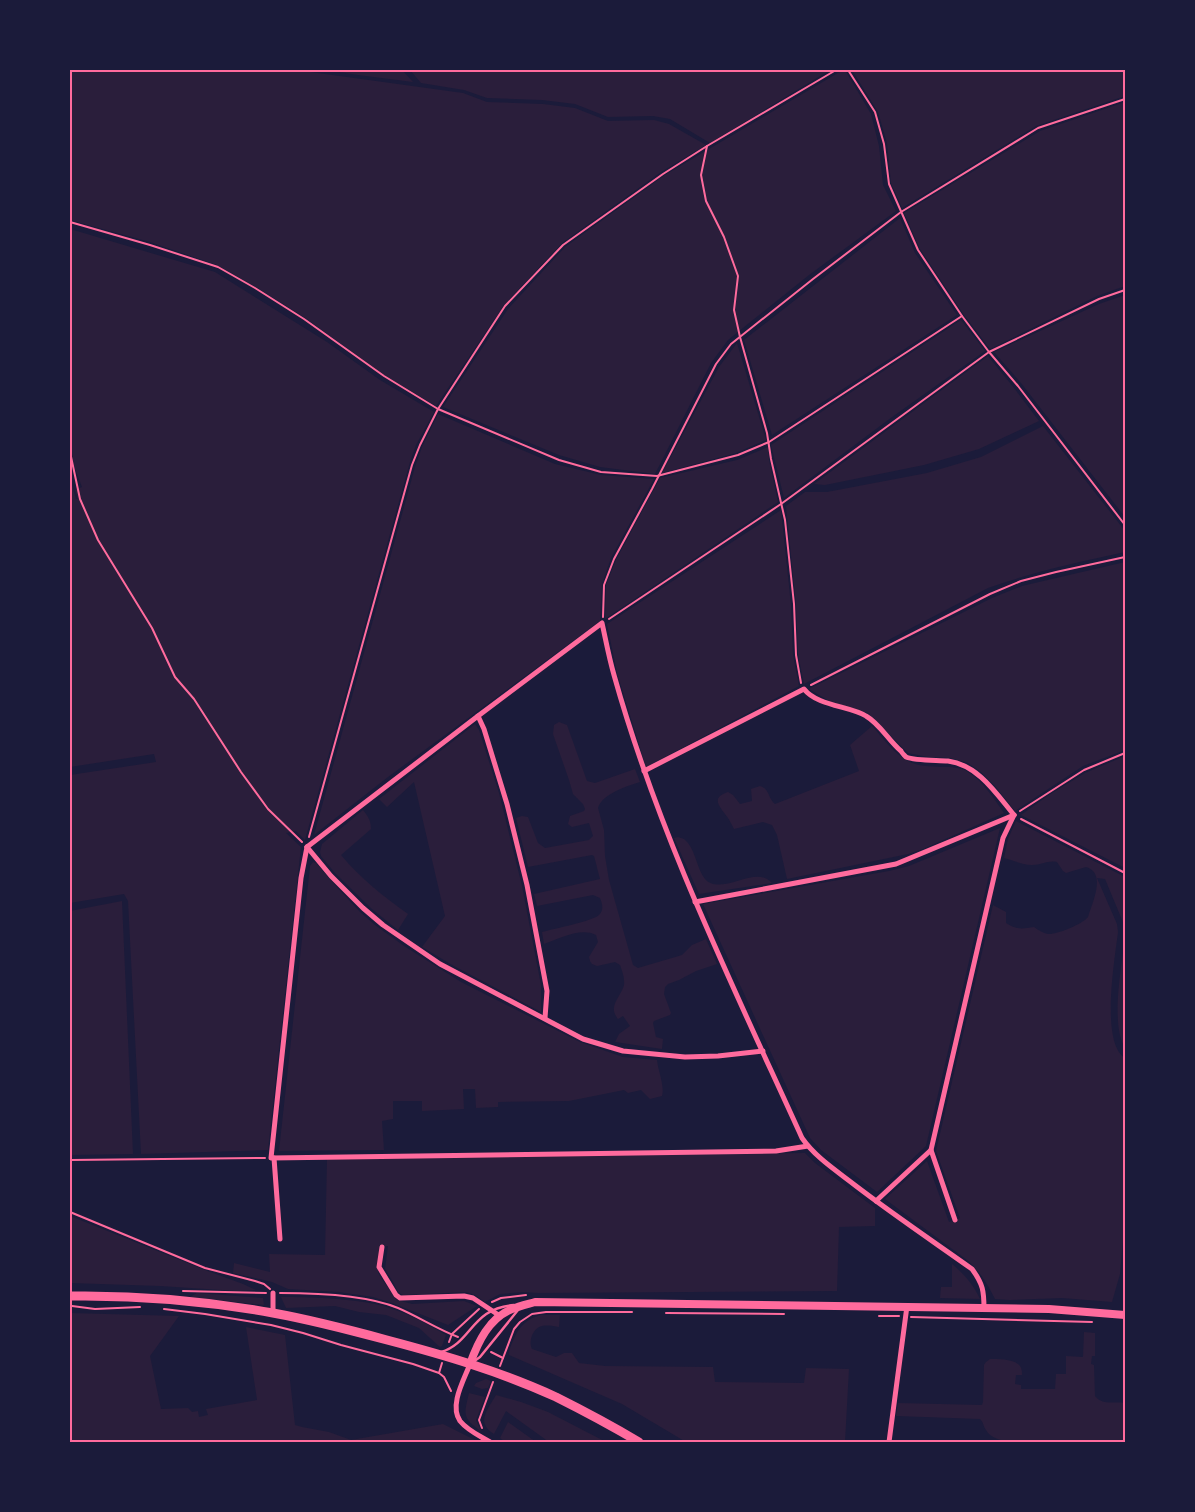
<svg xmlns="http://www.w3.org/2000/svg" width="1195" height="1512" font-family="Jost,sans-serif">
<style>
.green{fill:#2a1e3b}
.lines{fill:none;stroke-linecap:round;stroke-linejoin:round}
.path{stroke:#ff6b9d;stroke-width:2}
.service{stroke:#ff6b9d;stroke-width:2.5}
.minor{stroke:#ff6b9d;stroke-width:5}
.secondary{stroke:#ff6b9d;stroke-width:8}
.primary{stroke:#ff6b9d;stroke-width:9}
.neatline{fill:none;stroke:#ff6b9d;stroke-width:2}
</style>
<rect width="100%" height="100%" fill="#1b1b3a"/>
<!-- green -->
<g class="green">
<polygon points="70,70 296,70 463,93 487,102 543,104 575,108 608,121 654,120 669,124 706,145 661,172 562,243 504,305 436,406 384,375 304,317 256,287 217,265 150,242 70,220"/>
<polygon points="327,70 402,70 413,82 358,75"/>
<polygon points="410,70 830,70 710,143 670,119 653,116 608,117 575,104 542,100 487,98 464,90 421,83"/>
<polygon points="843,70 845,70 871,114 879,146 883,185 896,211 809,275 728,340 711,363 655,474 600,467 559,455 443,407 508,309 565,247 665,175"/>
<polygon points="852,70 1125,70 1125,96 1036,126 902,208 891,183 887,143 878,112"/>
<polygon points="1125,102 1125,286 1097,296 990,349 964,315 920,249 904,213 1040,131"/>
<polygon points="900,218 915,253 957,315 772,435 744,340"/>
<polygon points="70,229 215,272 327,342 380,380 434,412 416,445 410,462 305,840 296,831 286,833 301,847 268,1150 141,1154 128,901 124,894 70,903 70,775 156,762 154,754 70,767 70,478 76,499 78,499 75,490 82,487 74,466 70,443"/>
<polygon points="1125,295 1125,517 1021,383 994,352 1099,304"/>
<polygon points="961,320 985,351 892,417 784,498 771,445"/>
<polygon points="737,343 766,440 736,453 662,473 719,367"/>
<polygon points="988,356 1014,388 1039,421 979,449 924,465 825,485 814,484"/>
<polygon points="438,414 555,464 601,475 654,479 611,558 602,584 600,621 388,777 314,835 415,467 422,447"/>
<path d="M 1043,426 L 1125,531 L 1125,552 C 1079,562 1033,572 988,588 L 804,684 L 798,654 L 796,604 L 786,506 L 805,492 L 827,492 L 927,473 L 981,457 Z"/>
<polygon points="768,447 769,460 778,502 605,619 606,585 616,560 660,478 737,460"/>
<polygon points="781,510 791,605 793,655 799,686 646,767 617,673 607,624"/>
<polygon points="1125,562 1125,750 1083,766 1015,811 995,786 981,772 968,763 950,758 928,757 908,753 868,713 831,702 809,689 992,598 1022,586"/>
<path d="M 559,722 L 567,725 L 587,781 L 595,783 L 635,769 L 640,782 C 627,786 602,794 598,808 L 604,830 L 605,856 L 609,880 L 633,965 L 638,968 L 682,955 L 692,945 L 706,939 L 717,964 L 696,971 L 679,980 L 668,984 L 665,987 L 664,994 L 671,1013 L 670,1015 L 654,1021 L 653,1023 L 656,1037 L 663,1039 L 662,1049 L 615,1042 L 619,1034 L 630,1026 L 623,1016 L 618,1019 C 607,1006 621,997 624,985 C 625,978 622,971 620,965 L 615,962 L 597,966 L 592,964 L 590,961 L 589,957 L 598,942 L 596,935 C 580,927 559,939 544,944 L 542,932 C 552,929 595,921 600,914 C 604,909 602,903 600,898 L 593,895 L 537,906 L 534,894 L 600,879 L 594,856 L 592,855 L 528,867 L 516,818 L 522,816 L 528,817 L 538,843 L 545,848 L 589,840 L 593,836 L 589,823 L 572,827 L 568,824 L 570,816 L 584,811 L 585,809 L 583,804 L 573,794 L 569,780 L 553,734 L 554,725 Z"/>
<polygon points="475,724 479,730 499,793 522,886 541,985 541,1012 454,966 422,947 445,916 414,782 387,807 379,799"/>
<path d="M 872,726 C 883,738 893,753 908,761 C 919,767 930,766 942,767 C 950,767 961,767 968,772 C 983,781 994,799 1004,813 L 923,849 L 908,854 L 787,879 L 777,835 L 772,825 L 763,822 L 734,829 C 732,825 730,821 728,818 C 721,808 709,798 728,792 L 733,795 L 740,804 L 752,801 L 751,789 L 760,786 C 770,789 768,799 775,804 L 859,771 L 850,745 Z"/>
<polygon points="1125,756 1125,868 1021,815 1049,795 1085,773"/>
<path d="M 363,810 C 368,816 371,821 371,829 L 341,855 C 360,878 384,897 408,914 L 398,930 L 372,909 L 335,873 L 321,856 L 320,852 L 322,844 Z"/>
<path d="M 1016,821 L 1125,877 L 1125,927 L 1105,879 L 1097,878 L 1117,924 L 1118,932 C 1115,958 1100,1043 1125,1058 L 1125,1218 L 1120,1274 L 1112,1302 L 1062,1298 L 1010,1300 L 995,1299 C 987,1283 981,1273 967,1260 L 885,1199 L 927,1161 L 949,1222 L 960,1218 L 936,1151 L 993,905 L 1006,912 L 1006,923 C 1017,930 1022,929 1034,927 C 1038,930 1043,933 1048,934 C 1056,935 1083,924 1088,917 C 1092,903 1107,873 1086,867 L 1066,873 L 1063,871 L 1057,862 C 1048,860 1042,865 1032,865 C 1022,865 1013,860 1004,858 L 1008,839 Z"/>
<polygon points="1000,828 926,1146 877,1192 821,1150 810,1138 703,904 889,871 909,866"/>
<path d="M 678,837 L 684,839 L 688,843 C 696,853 697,869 705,879 C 719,895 748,871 765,878 C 768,879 770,881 772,883 L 699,894 L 674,838 Z"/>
<path d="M 313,862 L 316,863 L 335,885 L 360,912 L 375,925 L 404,946 L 461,982 L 580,1042 L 623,1057 L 657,1060 C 658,1071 665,1086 662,1096 L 650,1099 L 641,1090 L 628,1093 L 624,1090 L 569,1101 L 498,1102 L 498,1107 L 476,1108 L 475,1089 L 463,1089 L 464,1109 L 422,1111 L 422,1101 L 393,1101 L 393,1119 L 382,1121 L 384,1150 L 279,1151 L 310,866 Z"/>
<polygon points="122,901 133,1154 70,1155 70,911"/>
<path d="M 1125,937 L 1125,1048 C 1110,1024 1122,965 1125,937 Z"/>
<polygon points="805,1153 815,1163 875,1208 875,1226 839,1227 837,1291 538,1293 523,1292 500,1294 485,1302 475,1295 466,1292 403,1295 398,1292 393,1282 385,1269 388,1246 380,1246 378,1272 381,1278 397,1300 412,1304 464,1301 477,1306 448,1325 392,1303 373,1297 339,1292 288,1289 272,1282 233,1273 234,1263 270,1272 269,1254 325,1255 327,1159"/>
<polygon points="70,1216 205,1270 243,1284 256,1290 237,1291 160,1286 70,1283"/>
<path d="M 952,1264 C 965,1275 973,1284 980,1299 L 940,1298 L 941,1287 L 952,1287 Z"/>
<polygon points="197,1293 263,1298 264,1305 190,1297"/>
<path d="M 281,1297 C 311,1297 345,1298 375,1304 C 399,1309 425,1322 446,1335 L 442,1346 L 440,1347 L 419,1328 L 386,1315 L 359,1312 L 335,1306 L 286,1308 Z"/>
<polygon points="70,1313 179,1316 150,1356 161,1409 188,1408 192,1412 198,1411 199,1417 208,1415 206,1409 257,1400 246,1327 285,1335 295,1425 302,1427 329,1432 351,1440 443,1424 479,1442 70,1442"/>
<path d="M 541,1315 L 560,1315 L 559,1327 C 554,1326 547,1325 542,1326 C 533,1328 528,1341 532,1349 L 556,1357 L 564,1353 L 572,1353 L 579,1363 L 605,1366 L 713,1367 L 715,1382 L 804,1383 L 806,1368 L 849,1369 L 845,1442 L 686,1442 L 622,1404 L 509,1355 C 509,1350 510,1348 512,1343 C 518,1328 525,1319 541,1315 Z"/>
<path d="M 1084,1332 L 1095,1333 L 1095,1356 L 1092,1356 L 1091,1364 L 1094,1365 L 1095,1396 C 1103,1406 1114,1401 1125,1403 L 1125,1442 L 1008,1442 C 1001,1440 990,1438 986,1430 C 983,1426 984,1423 980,1419 L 896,1416 L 898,1403 L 982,1405 L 983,1402 L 984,1365 L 986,1362 L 990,1359 C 998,1359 1015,1359 1020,1366 C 1022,1369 1022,1372 1022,1375 L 1016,1375 L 1015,1384 L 1021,1385 L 1021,1389 L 1055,1389 L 1056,1374 L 1066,1374 L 1066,1356 L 1083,1357 Z"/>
<polygon points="486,1379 491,1381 488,1388 482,1389 474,1386 476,1383"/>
<path d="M 469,1393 L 485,1397 L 476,1420 L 481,1431 C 462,1418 464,1414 469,1393 Z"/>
<path d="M 496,1395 L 521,1402 L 548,1412 L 606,1442 L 549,1442 L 506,1411 L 494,1434 C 475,1423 488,1409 496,1395 Z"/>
<polygon points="508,1422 536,1442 505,1442 500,1438"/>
</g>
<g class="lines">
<!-- path -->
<g class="path">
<polyline points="848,70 875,112 884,144 889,184 918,250 962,316 989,352 1018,386 1125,525"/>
<polyline points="707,146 701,175 706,201 724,237 738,276 734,310 740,337 767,433 771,459 785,520 794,604 796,655 801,683"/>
<polyline points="70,222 150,245 218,267 255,288 304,319 384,376 438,409 559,460 601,472 657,476 738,455 769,442 962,316"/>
<polyline points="70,452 80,499 98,540 152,628 175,677 194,699 241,772 268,809 302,842"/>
<polyline points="603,617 604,585 614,559 652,489 716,364 731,344 813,279 901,212 1038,128 1125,99"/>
<polyline points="609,619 781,504 989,352 1099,299 1125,290"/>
<polyline points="811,685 990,594 1021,581 1056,572 1125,557"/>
<polyline points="1020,811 1084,770 1125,753"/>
<polyline points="1021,819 1125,873"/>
<polyline points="309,837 412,465 420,445 438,409 505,306 563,245 663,174 707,146 836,70"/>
<polyline points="70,1160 265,1158"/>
<polyline points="70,1212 205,1268 255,1281 264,1284 270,1289"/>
<polyline points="183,1291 266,1293"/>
<path d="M 280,1293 C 315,1293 367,1295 398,1308 C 419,1317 437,1329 458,1337"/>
<polyline points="492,1302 501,1298 526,1295"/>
<polyline points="72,1306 95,1309 140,1307"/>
<polyline points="164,1309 205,1314 271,1325 303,1333 341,1345 413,1364 439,1373 444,1377 451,1391"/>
<polyline points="666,1313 784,1314"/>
<polyline points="879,1316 899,1316"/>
<polyline points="911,1317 1092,1322"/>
<polyline points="449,1342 452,1334 479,1309"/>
<polyline points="491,1352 503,1358"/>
<polyline points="500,1366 514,1329 520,1322 532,1314 546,1312 632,1312"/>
<polyline points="439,1373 442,1363"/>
<polyline points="482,1428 479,1420 493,1382"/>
</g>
<!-- service -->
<g class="service">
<path d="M 441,1352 C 472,1343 471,1308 514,1305"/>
<polyline points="473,1362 480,1357 518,1310"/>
</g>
<!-- minor -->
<g class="minor">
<polyline points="478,716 484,729 507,804 527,885 547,991 545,1018"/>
<path d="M 644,771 L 804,689 C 817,706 850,706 866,716 C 880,724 889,741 901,751 C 902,753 904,755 906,757 C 916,761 937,760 948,761 C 978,765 996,793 1014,815"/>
<path d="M 307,847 L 478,716 L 602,623 C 606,641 609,658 614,675 C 659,836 733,986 802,1138 C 816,1158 837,1171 856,1186 C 894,1215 934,1242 972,1269 C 983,1284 984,1291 984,1309"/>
<polyline points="307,847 301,878 271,1158 776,1151 808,1146"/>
<polyline points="307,847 331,876 363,908 383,925 440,964 583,1039 623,1051 685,1057 718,1056 763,1051"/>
<polyline points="695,902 896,864 1014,815"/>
<polyline points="274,1158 280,1239"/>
<polyline points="876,1201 931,1150"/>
<polyline points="955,1220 931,1150 1003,838 1014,815"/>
<polyline points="382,1247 379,1267 396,1295 400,1298 464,1296 473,1298 500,1316"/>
<polyline points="273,1293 273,1313"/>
<path d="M 470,1364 C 464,1380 449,1405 460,1421 C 468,1431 480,1436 490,1442"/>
<polyline points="889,1442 907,1306"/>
</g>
<!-- secondary -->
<path class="secondary" d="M 470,1364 C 478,1342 489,1318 512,1309 C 519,1306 528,1304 535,1302 L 1049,1309 L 1125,1315"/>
<!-- primary -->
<path class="primary" d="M 70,1296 C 138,1295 207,1301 273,1313 C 312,1320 350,1330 387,1340 C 444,1355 502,1372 556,1397 C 584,1411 612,1426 639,1442"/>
</g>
<!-- border -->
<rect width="1195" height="1512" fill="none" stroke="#1b1b3a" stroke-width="142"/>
<rect x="71" y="71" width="1053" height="1370" class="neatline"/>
</svg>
